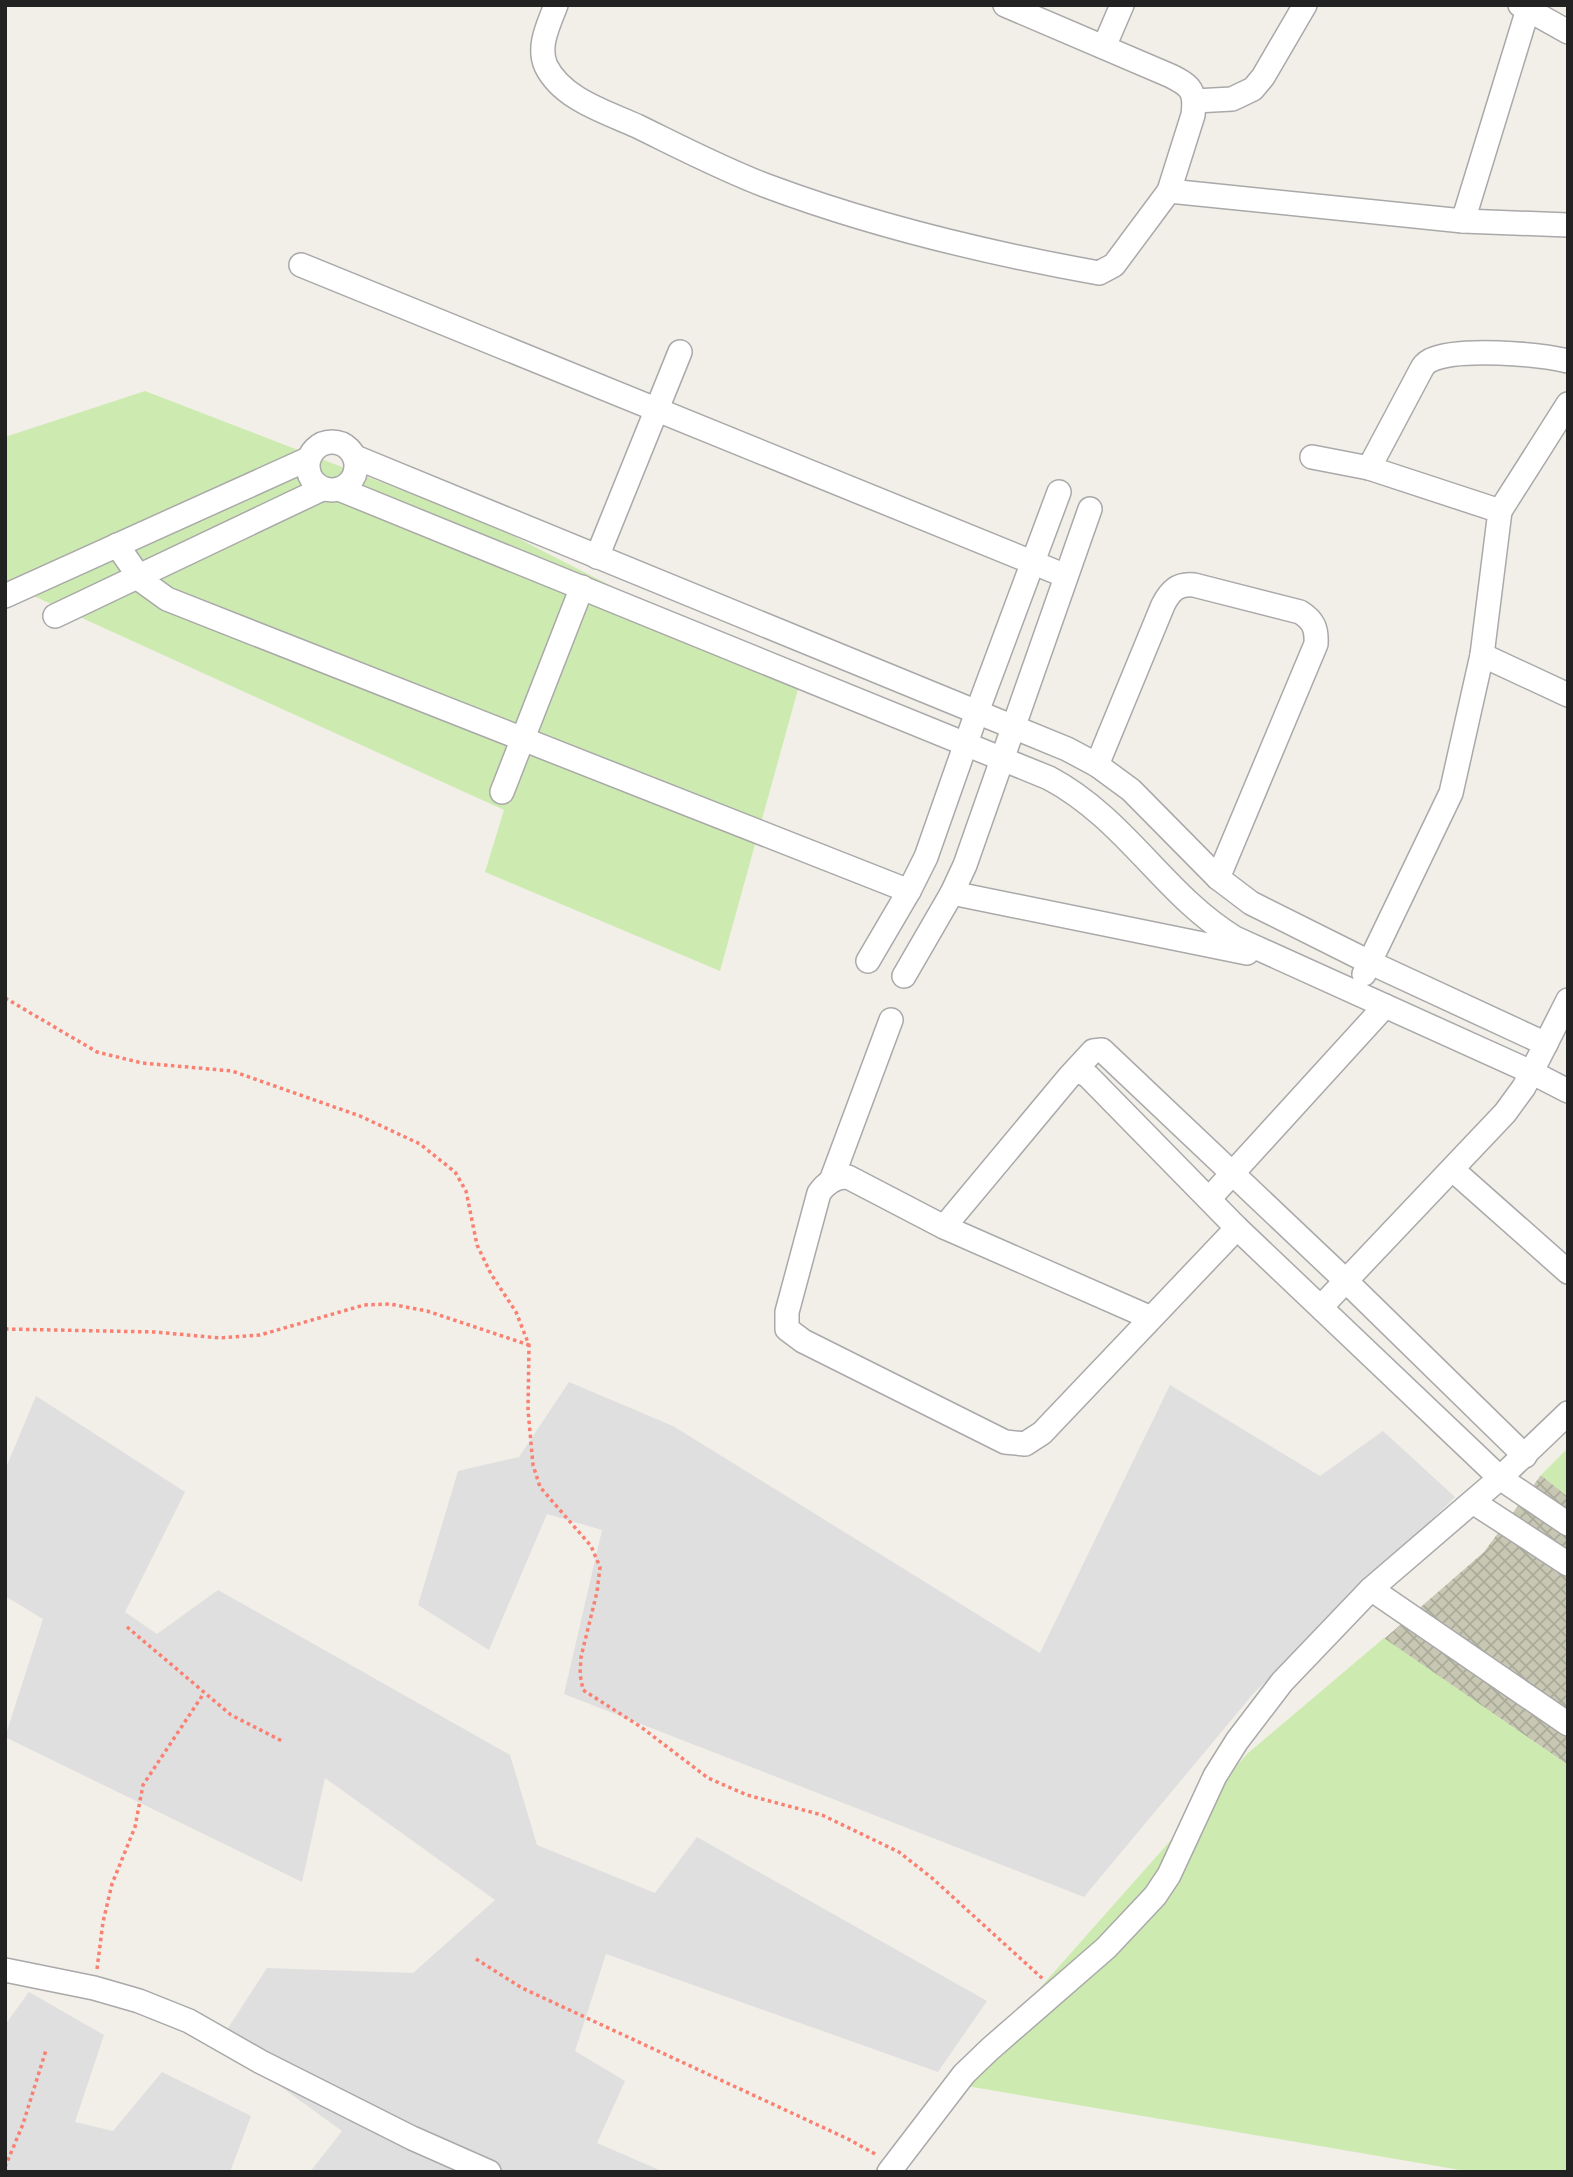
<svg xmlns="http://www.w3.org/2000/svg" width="1573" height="2177" font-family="'Public Sans',sans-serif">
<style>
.residential{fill:#e0dfdf}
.construction{fill:url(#construction-cross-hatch)}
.grass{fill:#cdebb0}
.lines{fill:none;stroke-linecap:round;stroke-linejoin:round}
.street-casing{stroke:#a9a9a9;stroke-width:26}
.path{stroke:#fa8072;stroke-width:3.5;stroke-dasharray:3.5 3.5;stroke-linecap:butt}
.street{stroke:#fff;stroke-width:23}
</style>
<defs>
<pattern id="construction-cross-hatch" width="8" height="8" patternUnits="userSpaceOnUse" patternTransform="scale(1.75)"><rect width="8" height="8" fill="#c7c7b4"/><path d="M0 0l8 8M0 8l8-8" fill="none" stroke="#abab9a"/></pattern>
</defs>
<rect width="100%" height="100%" fill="#f2efe9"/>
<!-- residential -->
<g class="residential">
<polygon points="569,1382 673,1426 1040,1653 1170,1385 1320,1476 1383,1431 1455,1497 1253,1694 1084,1897 564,1694 602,1530 547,1514 489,1650 418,1605 458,1471 519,1457"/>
<polygon points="36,1396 185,1492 125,1612 157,1634 218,1590 510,1755 537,1845 655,1893 697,1837 987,2001 938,2072 606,1954 575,2051 625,2081 597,2143 664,2172 310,2172 342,2131 219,2042 267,1968 413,1973 495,1900 325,1778 302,1882 5,1737 43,1619 5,1596 5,1470"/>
<polygon points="29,1992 104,2035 75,2122 113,2131 162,2072 251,2116 230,2172 5,2172 5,2025"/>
</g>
<!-- construction -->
<polygon class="construction" points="1541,1475 1568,1497 1568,1765 1384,1639 1484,1552"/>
<!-- grass -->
<g class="grass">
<polygon points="145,391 492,525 800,682 720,971 485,872 504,810 5,583 5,437"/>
<polygon points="1568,1448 1568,1497 1541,1475"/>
<polygon points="1384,1638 1568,1765 1568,2172 1472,2172 955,2084 1248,1753"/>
</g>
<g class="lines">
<!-- street casing -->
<g class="street-casing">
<g id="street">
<path d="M 556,5 C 549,24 537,46 546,66 C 562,99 606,112 637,126 C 680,147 722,169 767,186 C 874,226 987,253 1099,273 L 1114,265 L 1169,191 L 1193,115 C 1196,91 1191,86 1171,76 L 1005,5"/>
<polyline points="1520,5 1568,32"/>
<polyline points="1104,47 1122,5"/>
<polyline points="1195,101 1232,99 1253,89 1263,77 1305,5"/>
<polyline points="1169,191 1463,221 1568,225"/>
<polyline points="1463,221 1528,9"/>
<polyline points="301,265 1066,576"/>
<circle cx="332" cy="466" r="24"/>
<polyline points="355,457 1067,749 1097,765 1131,790 1218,878 1251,903 1369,962 1546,1044"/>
<polyline points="1312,457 1369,468 1500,511 1482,655 1451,793 1364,974"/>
<path d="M 1369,468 L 1420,372 C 1423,366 1425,363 1431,360 C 1459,347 1538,354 1568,361"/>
<path d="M 339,489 L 1049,778 C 1126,819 1164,895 1235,938 L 1531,1072 L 1568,1091"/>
<polyline points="1500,511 1568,404"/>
<polyline points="117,545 142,581 167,599 909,891"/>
<polyline points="597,557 680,352"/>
<polyline points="5,596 308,459"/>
<polyline points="55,616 322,489"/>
<polyline points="1482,655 1568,695"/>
<path d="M 1097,765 L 1163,605 C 1170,591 1178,583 1194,585 L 1300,612 C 1313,620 1317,628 1316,644 L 1218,878"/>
<polyline points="502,792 582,587"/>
<polyline points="952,893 1247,953"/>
<polyline points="868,961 909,891 926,857 977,712 1059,492"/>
<polyline points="904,976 952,893 965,865 1090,509"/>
<polyline points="1077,1070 1088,1076 1237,1228 1500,1478 1568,1524"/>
<polyline points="1453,1170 1568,1272"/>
<polyline points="831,1181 891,1020"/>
<polyline points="1209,1199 1385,1006"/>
<polyline points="944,1227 1069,1077 1093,1051 1102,1050 1345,1280 1525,1456"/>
<polyline points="1321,1307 1505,1113 1524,1087 1568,1000"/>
<path d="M 1151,1318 L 944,1227 L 848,1177 C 836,1176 826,1183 819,1193 L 787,1312 L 787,1329 L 803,1341 L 1005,1442 L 1025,1444 L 1042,1433 L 1237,1228"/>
<polyline points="1473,1502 1568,1564"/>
<polyline points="1371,1589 1568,1724"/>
<polyline points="5,1970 94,1988 139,2001 189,2021 261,2062 412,2138 489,2172"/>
<polyline points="889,2172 964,2074 990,2049 1106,1948 1155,1896 1169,1875 1215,1776 1237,1741 1282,1682 1371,1589 1500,1478 1568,1413"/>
</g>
</g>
<!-- path -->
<g class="path">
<polyline points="5,998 97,1052 142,1063 232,1071 360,1116 420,1144 455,1172 466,1191 477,1245 491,1274 516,1312 529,1345 528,1410 533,1465 540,1487 591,1546 600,1567 597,1592 581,1657 580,1674 583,1690 641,1727 708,1778 747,1795 822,1815 899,1852 932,1878 1043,1979"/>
<polyline points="5,1329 155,1332 220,1338 260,1335 364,1305 390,1304 427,1311 529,1345"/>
<polyline points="127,1627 231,1715 282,1741"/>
<polyline points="476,1959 522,1988 848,2139 877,2155"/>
<polyline points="97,1969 103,1922 112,1884 135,1827 143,1785 204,1693"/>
<polyline points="5,2167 23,2124 46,2050"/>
</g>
<!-- street -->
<use href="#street" class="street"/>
</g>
<!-- border -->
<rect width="1573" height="2177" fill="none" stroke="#222222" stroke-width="14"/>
</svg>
